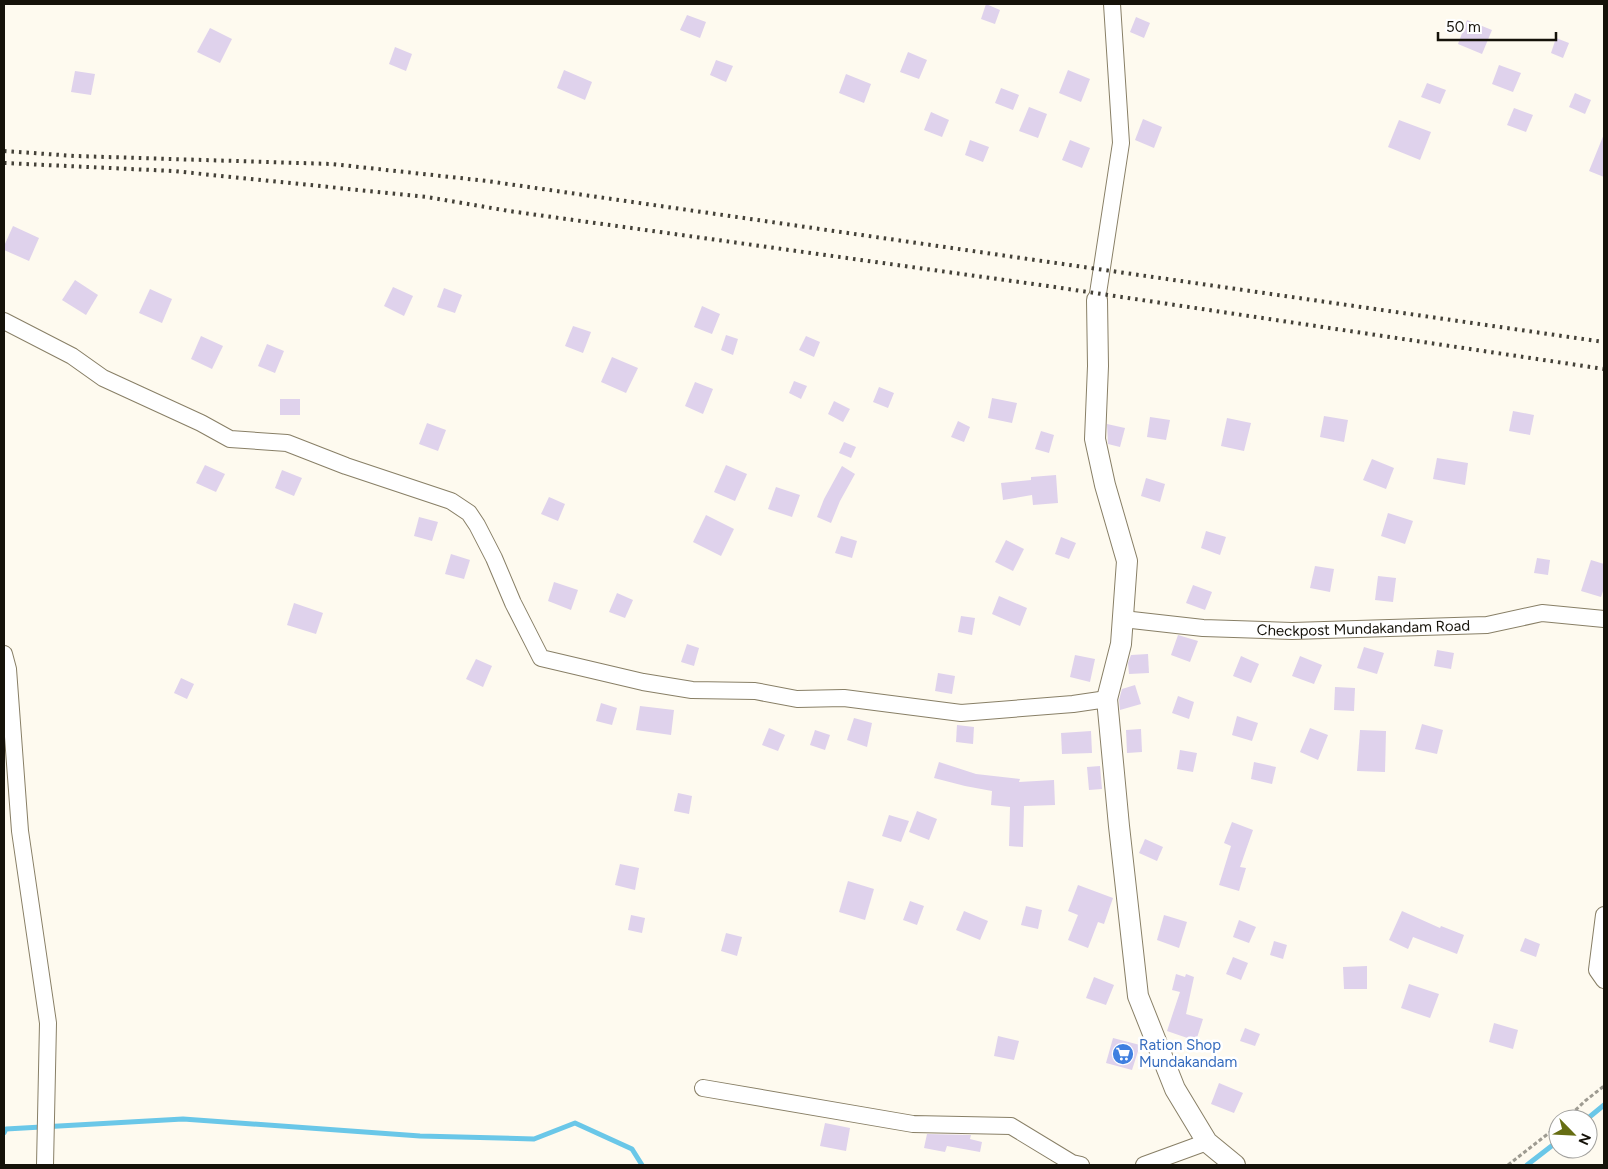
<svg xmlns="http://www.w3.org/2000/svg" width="1608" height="1169" font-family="Figtree,sans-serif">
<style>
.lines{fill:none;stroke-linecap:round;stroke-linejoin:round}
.stream{stroke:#6ac7e8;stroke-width:5}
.building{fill:#dfd2ec}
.minor-casing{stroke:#887f66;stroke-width:18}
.tertiary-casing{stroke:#887f66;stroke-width:22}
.path{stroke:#9e9b91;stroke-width:3;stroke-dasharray:4 2.5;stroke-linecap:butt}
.minor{stroke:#fff;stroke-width:16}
.tertiary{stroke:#fff;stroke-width:20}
.rail{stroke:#444138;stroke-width:4;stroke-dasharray:2.5 5;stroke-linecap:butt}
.labels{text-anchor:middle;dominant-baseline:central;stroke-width:5;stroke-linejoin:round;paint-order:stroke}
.street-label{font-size:15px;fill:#151209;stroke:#fff}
.shop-label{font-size:15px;fill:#366cbe;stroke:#fff;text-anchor:start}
</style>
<rect width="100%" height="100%" fill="#fefaef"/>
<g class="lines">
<!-- stream -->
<g class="stream">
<polyline points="1587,1119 1604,1105"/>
<polyline points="4,1133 6,1129 183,1119 420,1136 534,1139 575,1123 632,1149 642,1165"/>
<polyline points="1527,1165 1558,1141"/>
</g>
</g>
<!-- building -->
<g class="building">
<polygon points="986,4 1000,10 995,24 981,19"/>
<polygon points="687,15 706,22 700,38 680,30"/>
<polygon points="1136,17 1150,23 1144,38 1130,32"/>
<polygon points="1467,20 1492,30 1482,54 1458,44"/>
<polygon points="210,28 232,39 220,63 197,52"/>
<polygon points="1556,38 1569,43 1563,58 1551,53"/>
<polygon points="395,47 412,54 406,71 389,64"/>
<polygon points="908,52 927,60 919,79 900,72"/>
<polygon points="716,60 733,66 726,82 710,75"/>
<polygon points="1499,65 1521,73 1513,92 1492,84"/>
<polygon points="564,70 592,82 585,100 557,88"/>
<polygon points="1068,70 1090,79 1081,102 1059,93"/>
<polygon points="75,71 95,74 91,95 71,92"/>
<polygon points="846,74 871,84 864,103 839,93"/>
<polygon points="1427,83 1446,90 1440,104 1421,97"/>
<polygon points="1001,88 1019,95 1013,110 995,103"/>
<polygon points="1575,93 1591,100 1585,114 1569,107"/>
<polygon points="1029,107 1047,114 1038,138 1019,131"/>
<polygon points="1514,108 1533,115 1526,132 1507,125"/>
<polygon points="931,112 949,120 942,137 924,130"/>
<polygon points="1143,119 1162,127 1154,148 1135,140"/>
<polygon points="1399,120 1431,132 1420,160 1388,147"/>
<polygon points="1604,134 1604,177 1589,171"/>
<polygon points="970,140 989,147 983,162 965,155"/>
<polygon points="1070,140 1090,148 1082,168 1062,160"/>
<polygon points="13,226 39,238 29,261 4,250 4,246"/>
<polygon points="75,280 98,295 86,315 62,300"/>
<polygon points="393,287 413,296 404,316 384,306"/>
<polygon points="444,288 462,295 455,313 437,307"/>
<polygon points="150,289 172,299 162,323 139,313"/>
<polygon points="702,306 720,314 712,334 694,327"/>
<polygon points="573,326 591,332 583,353 565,346"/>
<polygon points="726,335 738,339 733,355 721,350"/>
<polygon points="201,336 223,346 212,369 191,359"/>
<polygon points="806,336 820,342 814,357 799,350"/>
<polygon points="267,344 284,351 275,373 258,366"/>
<polygon points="612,357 638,368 626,393 601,382"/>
<polygon points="794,381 807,386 801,399 789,393"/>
<polygon points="695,382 713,389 703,414 685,406"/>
<polygon points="879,387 894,393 888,408 873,402"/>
<polygon points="992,398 1017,403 1012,423 988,418"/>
<rect x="280" y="399" width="20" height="16"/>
<polygon points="834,401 850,409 843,422 828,414"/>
<polygon points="1513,411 1534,415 1530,435 1509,431"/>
<polygon points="1324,416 1348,420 1344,442 1320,437"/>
<polygon points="1150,417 1170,420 1166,440 1147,437"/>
<polygon points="1227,418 1251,423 1244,451 1221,446"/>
<polygon points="958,421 970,427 964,442 951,437"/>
<polygon points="427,423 446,430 438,451 419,444"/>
<polygon points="1107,424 1125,428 1120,447 1108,444"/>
<polygon points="1041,431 1054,435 1049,453 1035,449"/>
<polygon points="844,442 856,447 851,458 839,453"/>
<polygon points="1437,458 1468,463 1465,485 1433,479"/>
<polygon points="1372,459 1394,468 1386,489 1363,480"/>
<polygon points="205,465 225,474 216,492 196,483"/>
<polygon points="726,465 747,474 735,501 714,492"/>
<polygon points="842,466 855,474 840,501 831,523 817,517 824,499"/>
<polygon points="282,470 302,478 294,496 275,488"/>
<polygon points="1056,475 1058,503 1033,505 1032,495 1003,500 1001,483 1031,480 1031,477"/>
<polygon points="1146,478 1165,484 1160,502 1141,496"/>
<polygon points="776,487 800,495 792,517 768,509"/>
<polygon points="549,497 565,504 558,521 541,514"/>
<polygon points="1388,513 1413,521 1405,544 1381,536"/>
<polygon points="706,515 734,529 721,556 693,542"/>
<polygon points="419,517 438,522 432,541 414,536"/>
<polygon points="1206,531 1226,537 1220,555 1201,548"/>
<polygon points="841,536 857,541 852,558 835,553"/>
<polygon points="1061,537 1076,543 1069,559 1055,554"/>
<polygon points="1006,540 1024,549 1013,571 995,562"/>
<polygon points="451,554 470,560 464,579 445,574"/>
<polygon points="1537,558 1550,560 1548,575 1534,573"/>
<polygon points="1591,560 1604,564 1604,588 1601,597 1581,591"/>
<polygon points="1315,566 1334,569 1330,592 1310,588"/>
<polygon points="1378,576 1396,578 1393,602 1375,600"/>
<polygon points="554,582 578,590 571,610 548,601"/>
<polygon points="1193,585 1212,592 1205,610 1186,603"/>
<polygon points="617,593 633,600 625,618 609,612"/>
<polygon points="999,596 1027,608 1020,626 992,614"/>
<polygon points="294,603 323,613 316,634 287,625"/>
<polygon points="961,616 975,618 972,635 958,632"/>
<polygon points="1178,635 1198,641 1190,662 1171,655"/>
<polygon points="687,644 699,648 694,666 681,662"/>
<polygon points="1364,647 1384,653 1377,674 1357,668"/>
<polygon points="1437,650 1454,653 1451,669 1434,666"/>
<polygon points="1148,654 1149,673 1129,674 1128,663 1131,655"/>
<polygon points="1075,655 1095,659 1090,682 1070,677"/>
<polygon points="1241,656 1259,664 1251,683 1233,676"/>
<polygon points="1300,656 1322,665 1314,684 1292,676"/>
<polygon points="476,659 492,666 483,687 466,679"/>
<polygon points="938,673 955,676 952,694 935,691"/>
<polygon points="181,678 194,684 187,699 174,693"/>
<polygon points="1135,685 1141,704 1120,710 1119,700 1122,689"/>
<polygon points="1335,687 1355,688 1354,711 1334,710"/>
<polygon points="1178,696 1194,702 1189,719 1172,713"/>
<polygon points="601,703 617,708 612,725 596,721"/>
<polygon points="640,706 674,710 671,735 636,730"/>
<polygon points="1237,716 1258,723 1252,741 1232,735"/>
<polygon points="854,718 872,723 867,747 847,740"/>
<polygon points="1422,724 1443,730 1437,754 1415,749"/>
<polygon points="957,725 974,727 973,744 956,742"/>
<polygon points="769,728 785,735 778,751 762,745"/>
<polygon points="1310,728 1328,735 1318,760 1300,752"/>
<polygon points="1141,729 1142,752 1127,753 1126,730"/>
<polygon points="815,730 830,735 825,750 810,745"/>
<polygon points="1360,730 1386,731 1385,772 1357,771"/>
<polygon points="1091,731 1092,753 1062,754 1061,733"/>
<polygon points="1180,750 1197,753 1193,772 1177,769"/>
<polygon points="939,762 976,774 1020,779 1019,782 1054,780 1055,805 1024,806 1023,847 1009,846 1010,807 991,805 992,791 965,786 934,778"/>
<polygon points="1254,762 1276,767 1272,784 1251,779"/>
<polygon points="1100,766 1102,789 1089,790 1087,767"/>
<polygon points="678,793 692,796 689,814 674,811"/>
<polygon points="917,811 937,819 929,840 909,832"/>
<polygon points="889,815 909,821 901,842 882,836"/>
<polygon points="1232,822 1253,830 1240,867 1246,868 1239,891 1219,885 1231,846 1224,843"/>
<polygon points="1145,839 1163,847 1157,861 1139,853"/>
<polygon points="620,864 639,868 635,890 615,885"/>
<polygon points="848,881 874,889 865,920 839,912"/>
<polygon points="1078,885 1113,898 1104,924 1098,922 1088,948 1068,940 1078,915 1068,911"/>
<polygon points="910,901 924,906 917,925 903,920"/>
<polygon points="1026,906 1042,910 1038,929 1021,925"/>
<polygon points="964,911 988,921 980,940 956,930"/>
<polygon points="1402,911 1440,928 1441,926 1464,935 1457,954 1413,937 1408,949 1389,940"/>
<polygon points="631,915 645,918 642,933 628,930"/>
<polygon points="1164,915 1187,922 1179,948 1157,940"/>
<polygon points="1239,920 1256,927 1249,943 1233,937"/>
<polygon points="726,933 742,937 737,956 721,951"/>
<polygon points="1525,938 1540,944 1536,957 1520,951"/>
<polygon points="1274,941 1287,945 1283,959 1270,955"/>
<polygon points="1233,957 1248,963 1241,980 1226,974"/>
<polygon points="1367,966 1367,989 1344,989 1343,967"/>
<polygon points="1176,974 1185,977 1186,974 1194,977 1186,1014 1203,1019 1196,1041 1167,1031 1180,992 1172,990"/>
<polygon points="1094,977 1114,985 1106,1005 1086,998"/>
<polygon points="1409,984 1439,994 1430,1018 1401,1008"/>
<polygon points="1494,1023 1518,1030 1513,1049 1489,1042"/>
<polygon points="1245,1028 1260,1034 1255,1046 1240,1041"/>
<polygon points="998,1036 1019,1041 1014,1060 994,1056"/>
<polygon points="1113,1038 1140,1045 1132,1070 1106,1063"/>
<polygon points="1219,1083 1243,1093 1234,1113 1211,1104"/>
<polygon points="825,1123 850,1128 846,1151 820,1146"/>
<polygon points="927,1134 971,1135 970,1139 982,1142 980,1152 947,1146 945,1152 924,1148"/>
</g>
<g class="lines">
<!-- minor casing -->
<g class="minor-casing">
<g id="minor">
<polyline points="1097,300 1121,143 1112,4"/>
<polyline points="4,321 72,356 103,378 201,423 230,439 287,443 346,466 451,501 469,513 477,525 494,558 513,603 541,658 643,682 692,690 755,691 797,699 844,698 961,713 1073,704 1107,699"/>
<path id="s1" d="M 1123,619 L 1203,628 L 1292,631 L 1487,625 L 1542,613 L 1604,619"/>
<polyline points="4,654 8,669 20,831 48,1023 45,1165"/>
<polyline points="1604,915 1597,970 1604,980"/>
<polyline points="703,1088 913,1124 1011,1126 1072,1163 1081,1165"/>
<polyline points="1144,1165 1207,1142"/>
</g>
</g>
<!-- tertiary casing -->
<g class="tertiary-casing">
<polyline id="tertiary" points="1097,300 1098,366 1095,439 1105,485 1127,561 1121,644 1107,699 1119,826 1138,996 1175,1089 1207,1142 1235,1165"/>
</g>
<!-- path -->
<g class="path">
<polyline points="1566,1119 1585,1101 1604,1086"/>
<polyline points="1508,1165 1558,1126"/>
</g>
<!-- minor -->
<use href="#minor" class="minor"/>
<!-- tertiary -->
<use href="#tertiary" class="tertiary"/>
<!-- rail -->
<g class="rail">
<polyline points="4,151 75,156 332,164 487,181 1604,342"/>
<polyline points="4,163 173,171 427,197 509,211 1048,286 1604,369"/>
</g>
</g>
<!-- icons -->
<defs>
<g id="supermarket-disc" transform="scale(1.125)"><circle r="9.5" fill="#3f7fe0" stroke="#fff"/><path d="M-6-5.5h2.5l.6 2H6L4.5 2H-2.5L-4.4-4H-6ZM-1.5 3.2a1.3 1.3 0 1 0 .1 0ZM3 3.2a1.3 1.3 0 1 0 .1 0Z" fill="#fff"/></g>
</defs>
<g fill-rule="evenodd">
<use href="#supermarket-disc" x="1123" y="1054"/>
</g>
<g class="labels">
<!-- street labels -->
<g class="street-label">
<text stroke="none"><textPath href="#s1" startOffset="241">Checkpost Mundakandam Road</textPath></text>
</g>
<!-- shop labels -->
<g class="shop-label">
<text x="1139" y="1045">Ration Shop<tspan x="1139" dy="17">Mundakandam</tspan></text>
</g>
</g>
<!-- border -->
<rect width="1608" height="1169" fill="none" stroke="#151209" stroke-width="10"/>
<!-- north arrow -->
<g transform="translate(1573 1134) rotate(114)"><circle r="24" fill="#ffffff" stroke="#a1a09d"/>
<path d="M0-4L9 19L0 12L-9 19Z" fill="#666d13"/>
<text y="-8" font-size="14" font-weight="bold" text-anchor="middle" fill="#151209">N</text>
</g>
<!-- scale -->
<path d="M1438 32v8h118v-8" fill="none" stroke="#151209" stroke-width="2.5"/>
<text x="1446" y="32" font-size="15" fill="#151209" stroke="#ffffff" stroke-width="4" paint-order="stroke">50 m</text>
</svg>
